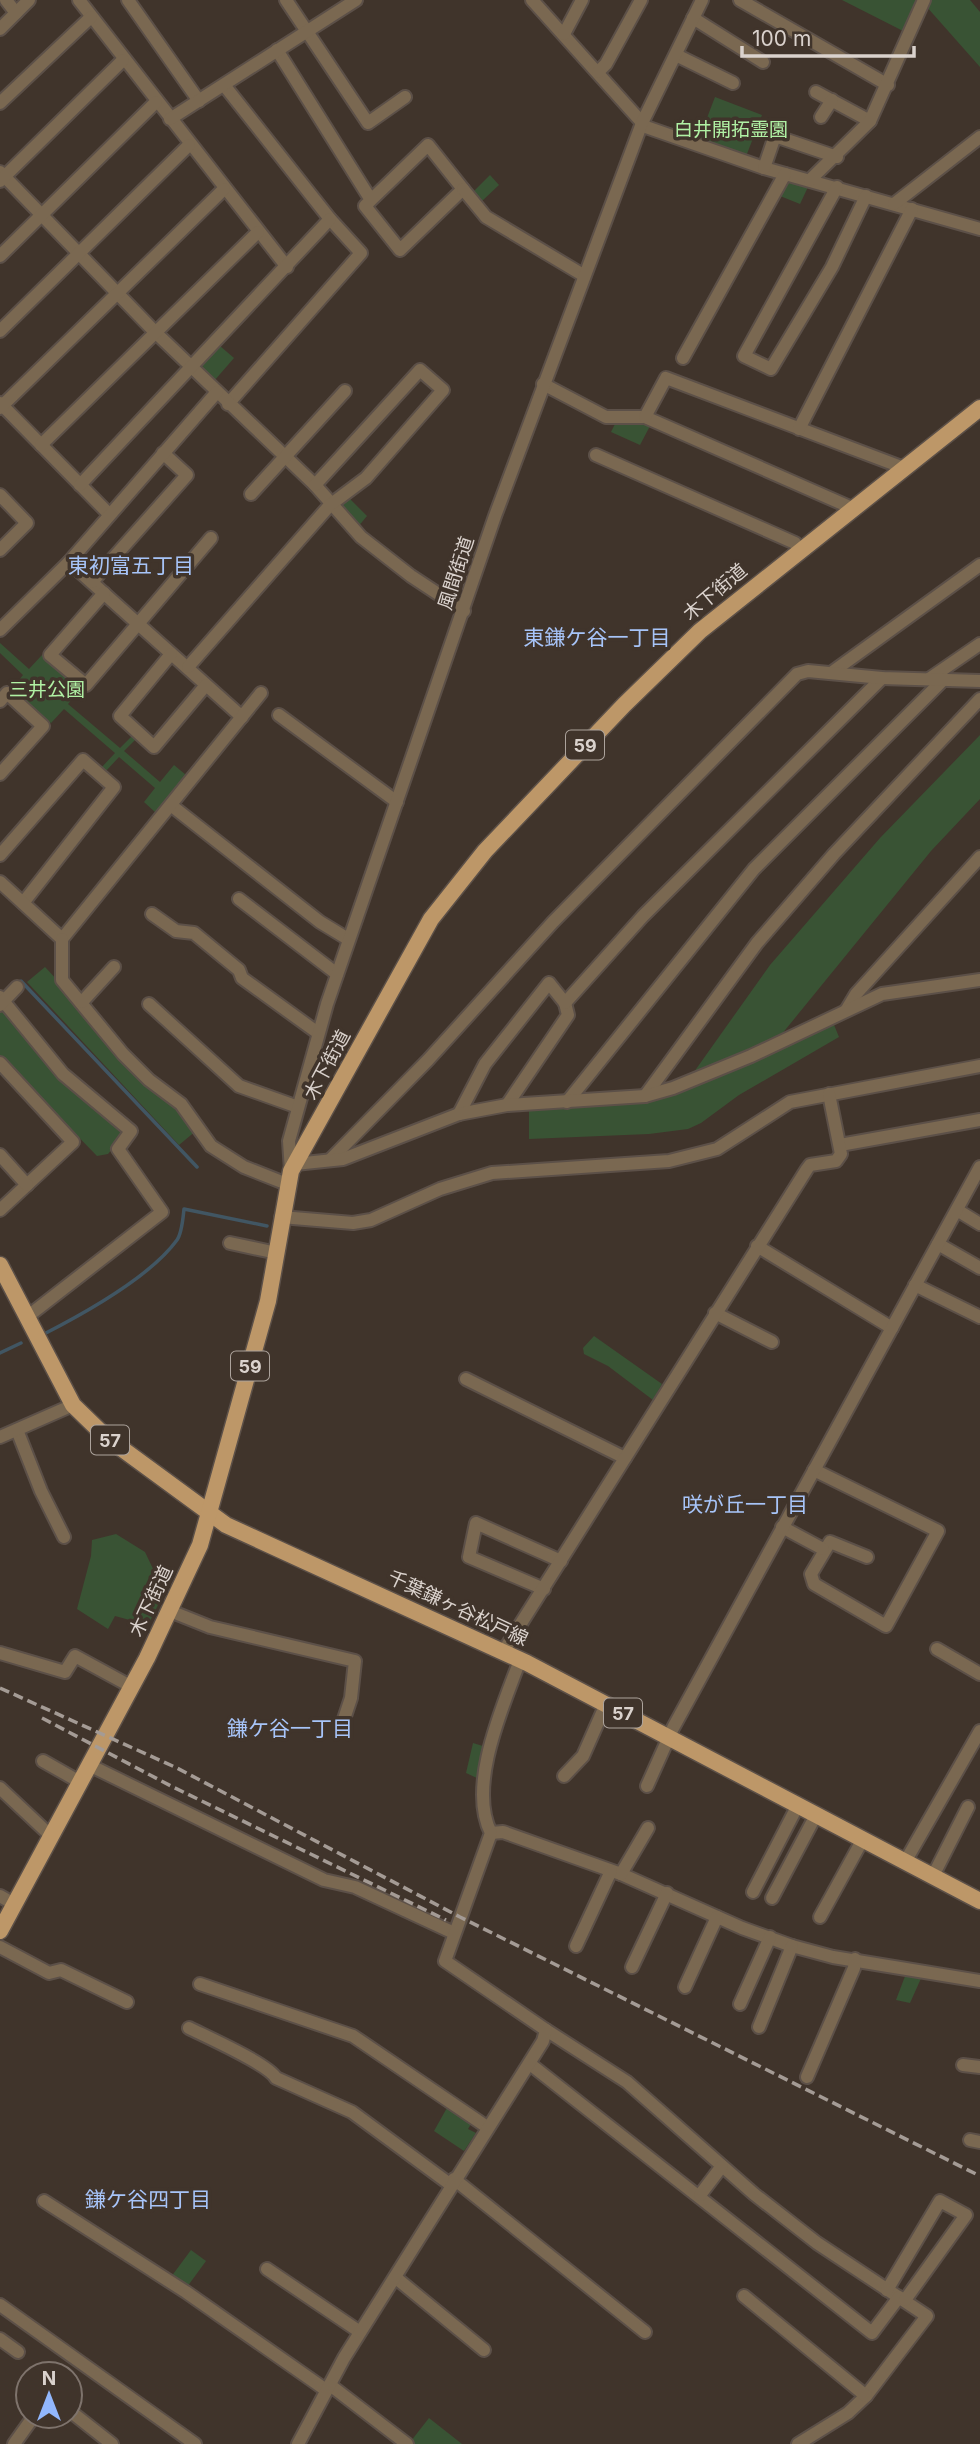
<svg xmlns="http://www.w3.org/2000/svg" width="980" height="2444" font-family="Inter,'Noto Sans JP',sans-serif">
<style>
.green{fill:#395334}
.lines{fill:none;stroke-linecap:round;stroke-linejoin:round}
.stream{stroke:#415663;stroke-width:3.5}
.minor-casing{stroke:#5c5048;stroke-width:16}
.major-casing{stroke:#5c5048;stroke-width:19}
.minor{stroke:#7a6851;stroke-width:12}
.major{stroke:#bd9768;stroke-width:16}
.rail{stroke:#a49b95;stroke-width:3.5;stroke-dasharray:10 5;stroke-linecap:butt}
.labels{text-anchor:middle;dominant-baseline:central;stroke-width:7;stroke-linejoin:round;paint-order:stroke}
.shield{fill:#40342b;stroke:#aca39c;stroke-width:2}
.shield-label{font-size:18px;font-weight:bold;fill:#dad2cd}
.park-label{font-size:19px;fill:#b0f1a4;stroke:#40342b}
.street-label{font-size:19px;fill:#dad2cd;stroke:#40342b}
.neighbourhood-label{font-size:21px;fill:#a7c4f8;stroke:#40342b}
</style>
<rect width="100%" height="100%" fill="#40342b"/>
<!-- green -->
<g class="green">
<polygon points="842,0 921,0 907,33"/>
<polygon points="928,0 970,0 980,12 980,67 926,6"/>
<polygon points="715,97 762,115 745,159 697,144"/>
<polygon points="490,175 499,185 481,202 473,192"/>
<polygon points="786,182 808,187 800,204 780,196"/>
<polygon points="220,346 234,358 214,381 203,370 203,365"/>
<polygon points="616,422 645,425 650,426 640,445 611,432"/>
<polygon points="349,498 367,516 357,528 340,508"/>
<polygon points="0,643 29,669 42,655 81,688 68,704 120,748 133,735 137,738 124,751 160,782 174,765 186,775 156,813 144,802 155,788 119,757 105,772 101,768 115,753 64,709 51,723 12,689 23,675 0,653"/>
<polygon points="980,735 980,799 931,851 777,1040 689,1079 770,965 880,838"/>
<polygon points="45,967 197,1130 179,1145 27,982"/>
<polygon points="0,1011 5,1011 125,1133 108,1154 97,1156 0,1056"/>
<polygon points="832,1020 839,1037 739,1095 701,1123 688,1129 649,1134 529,1139 529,1107 625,1102"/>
<polygon points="594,1336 662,1384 653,1400 608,1366 584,1354 583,1348"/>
<polygon points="116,1534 145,1552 156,1575 152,1584 162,1597 148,1625 115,1616 108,1629 77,1609 91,1556 92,1540"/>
<polygon points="473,1743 486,1747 479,1779 466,1773"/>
<polygon points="907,1971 923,1974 910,2003 896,2000"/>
<polygon points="448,2106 471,2124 468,2129 476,2133 464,2151 434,2131"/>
<polygon points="191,2250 206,2261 187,2287 171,2277"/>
<polygon points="429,2418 462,2444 415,2444 411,2441"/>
</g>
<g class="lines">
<!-- stream -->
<g class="stream">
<polyline points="21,981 197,1167"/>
<path d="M 44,1334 C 85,1313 150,1277 177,1240 C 182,1233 183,1218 184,1209 L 267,1226"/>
<polyline points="0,1353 21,1343"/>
</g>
<!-- minor casing -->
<g class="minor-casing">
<g id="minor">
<polyline points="6,0 16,13"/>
<polyline points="79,0 287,267"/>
<polyline points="128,0 199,101"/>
<polyline points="286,0 368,123 405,97"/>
<polyline points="532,0 646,127 764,168 980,229"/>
<polyline points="740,0 888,85"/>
<polyline points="693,18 763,62"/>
<polyline points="0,29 29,0"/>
<polyline points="564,34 582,0"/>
<polyline points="277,50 371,200 365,206 400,250 463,189 428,145 371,200"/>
<polyline points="676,55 733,83"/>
<polyline points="598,72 606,64 641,0"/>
<polyline points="224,85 330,219 361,253 228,404"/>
<polyline points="816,92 870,121"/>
<polyline points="0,103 91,17"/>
<polyline points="821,117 832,100"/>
<polyline points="170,119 356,0"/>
<polyline points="764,168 775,136 837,157"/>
<polyline points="0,172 154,331 315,485 361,537 411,576 464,611"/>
<polyline points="810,180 870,121 924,0"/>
<polyline points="0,181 123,60"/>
<polyline points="837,187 744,356 771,369 832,267 866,196"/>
<polyline points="463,189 486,217 583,275"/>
<polyline points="894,204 980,137"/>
<polyline points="0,256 156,102"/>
<polyline points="0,331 189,145"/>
<polyline points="683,358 785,174"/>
<polyline points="543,384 606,417 645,417 852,508"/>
<polyline points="0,403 109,514"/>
<polyline points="0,408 224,189"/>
<polyline points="645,417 666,378 904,468"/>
<polyline points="799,429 912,209"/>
<polyline points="41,445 258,232"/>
<polyline points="596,455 795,543 799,550"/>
<polyline points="80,485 330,219"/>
<polyline points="251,494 345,391"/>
<polyline points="0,495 27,523 0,550"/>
<polyline points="69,562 242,717"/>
<polyline points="92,582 187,475 163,453"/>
<polyline points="104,593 50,655 86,685 211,538"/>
<polyline points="0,630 69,562 217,392"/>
<polyline points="171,654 120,716 154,747 206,685"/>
<polyline points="188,667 330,505 366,478 443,390 420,370 315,485"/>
<polyline points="831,673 980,565"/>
<polyline points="929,679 980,644"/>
<polyline points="0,701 7,693 43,726 0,774"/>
<polyline points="279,715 397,802"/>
<polyline points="172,806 320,922 348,939"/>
<polyline points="0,855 83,760 114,787 23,903"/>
<polyline points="0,882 62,939 261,693"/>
<polyline points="239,899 337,974"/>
<polyline points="152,914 176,931 194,933 239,970 242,978 318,1033"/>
<polyline points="62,939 62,980 123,1054 149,1080 181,1104 211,1146 244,1167 287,1184"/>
<polyline points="0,997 63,1074 131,1131 118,1149 162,1212 27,1317"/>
<polyline points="82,1002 114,967"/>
<polyline points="149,1004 239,1086 298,1107"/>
<polyline points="0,1005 17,987"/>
<polyline points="847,1009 856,994 980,857"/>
<polyline points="0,1063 73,1142 0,1210"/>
<polyline points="645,1096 757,943 834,854 980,699"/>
<polyline points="567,1102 754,869 943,680"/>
<polyline points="507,1105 568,1015 565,1003"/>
<polyline points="459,1114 485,1064 549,983 565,1003 643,916 882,678"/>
<polyline points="840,1145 980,1120"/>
<polyline points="0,1155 27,1185"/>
<polyline points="330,1160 428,1060 553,922 797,674 808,671 882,678 980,681"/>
<polyline points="295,1164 343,1159 459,1114 507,1105 645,1096 673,1088 751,1056 882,994 980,980"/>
<polyline points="291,1171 289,1141 327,1004 495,516 642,123 702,0"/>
<polyline points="957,1210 980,1224"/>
<polyline points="281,1217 353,1223 371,1220 440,1189 492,1173 669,1161 717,1149 790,1102 980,1066"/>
<polyline points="230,1243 277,1253"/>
<polyline points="938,1244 980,1268"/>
<polyline points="757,1246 892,1328"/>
<polyline points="915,1285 980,1317"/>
<polyline points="715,1313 772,1342"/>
<polyline points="466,1379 625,1458"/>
<polyline points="17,1430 41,1491 64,1537"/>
<polyline points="0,1437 73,1405"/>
<polyline points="814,1470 938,1531 886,1626 814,1584 811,1574 830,1542 867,1557"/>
<polyline points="782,1527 823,1549"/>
<polyline points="544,1589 469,1557 476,1523 561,1561"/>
<polyline points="170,1611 210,1627 355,1661 351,1698 340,1731"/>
<polyline points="937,1649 980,1674"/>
<polyline points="503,1652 807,1169 810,1165 836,1161 841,1154 829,1094"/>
<polyline points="0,1653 65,1672 75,1656 132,1687"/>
<polyline points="43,1761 80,1782"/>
<polyline points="89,1765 324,1880 355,1887 454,1933"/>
<polyline points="564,1776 583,1756 606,1704"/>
<polyline points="647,1786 673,1728 980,1167"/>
<polyline points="0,1788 51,1836"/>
<polyline points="491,1833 503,1832 621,1874 742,1928 792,1946 833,1957 980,1981"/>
<polyline points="905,1862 980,1731"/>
<polyline points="621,1874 648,1828"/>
<polyline points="933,1876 968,1807"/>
<polyline points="753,1892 798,1805"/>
<polyline points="0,1896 14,1904"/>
<polyline points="772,1898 816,1815"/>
<polyline points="820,1917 863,1839"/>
<polyline points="576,1946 611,1871"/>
<polyline points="0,1947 49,1973 61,1970 127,2002"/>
<polyline points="632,1967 667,1893"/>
<polyline points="200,1984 353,2036 487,2127"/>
<polyline points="685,1987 717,1917"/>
<polyline points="740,2004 770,1937"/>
<polyline points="759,2027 792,1946"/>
<path d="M 189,2028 C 207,2037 268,2064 276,2078 L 352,2112 L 451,2185"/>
<polyline points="546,2030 627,2082 754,2194 817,2243 927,2316 866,2396 848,2413 798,2444"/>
<polyline points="530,2064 872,2333 899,2297"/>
<polyline points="963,2065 980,2067"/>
<polyline points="807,2077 854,1968 855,1959"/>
<polyline points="970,2140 980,2142"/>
<polyline points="454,2179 645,2332"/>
<polyline points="700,2195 722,2166"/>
<polyline points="44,2201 186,2292 326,2390"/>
<polyline points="267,2269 360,2332"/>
<polyline points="396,2278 484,2350"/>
<polyline points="887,2290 940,2201 966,2215 905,2300"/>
<polyline points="744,2296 866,2396"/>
<polyline points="0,2305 195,2444"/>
<polyline points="0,2339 18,2352"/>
<polyline points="330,2385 407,2444"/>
<polyline points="70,2411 112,2444"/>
<polyline points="14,2444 34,2416"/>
<path d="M 298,2444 L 344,2358 L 543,2041 L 546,2030 L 445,1961 L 491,1833 C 468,1788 500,1713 517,1668"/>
</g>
</g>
<!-- major casing -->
<g class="major-casing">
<g id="major">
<polyline points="0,1265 73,1405 106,1437 226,1525 527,1663 980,1901"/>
<polyline points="0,1931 147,1658 200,1545 268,1301 291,1171 431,919 485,851 624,705 700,631 980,408"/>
</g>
</g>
<!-- minor -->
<use href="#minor" class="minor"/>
<!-- major -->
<use href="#major" class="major"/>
<!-- rail -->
<g class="rail">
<polyline points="0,1688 177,1768 460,1917 980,2176"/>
<polyline points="42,1718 171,1786 446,1920"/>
</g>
</g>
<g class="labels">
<!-- shield labels -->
<g class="shield">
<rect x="566" y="730.5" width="38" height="29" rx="5"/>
<rect x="231" y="1351.5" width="38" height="29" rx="5"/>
<rect x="91" y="1425.5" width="38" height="29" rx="5"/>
<rect x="604" y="1698.5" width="38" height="29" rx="5"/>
</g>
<g class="shield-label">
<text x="585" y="745">59</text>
<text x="250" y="1366">59</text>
<text x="110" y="1440">57</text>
<text x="623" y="1713">57</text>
</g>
<!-- park labels -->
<g class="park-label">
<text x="731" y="129">白井開拓霊園</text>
<text x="47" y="689">三井公園</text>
</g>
<!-- street labels -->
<g class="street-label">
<text transform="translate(456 573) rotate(-72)">風間街道</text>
<text transform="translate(715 592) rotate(-40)">木下街道</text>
<text transform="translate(327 1065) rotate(-62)">木下街道</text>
<text transform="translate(151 1601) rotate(-65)">木下街道</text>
<text transform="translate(458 1608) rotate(25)">千葉鎌ヶ谷松戸線</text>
</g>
<!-- neighbourhood labels -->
<g class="neighbourhood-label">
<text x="131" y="565">東初富五丁目</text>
<text x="597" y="637">東鎌ケ谷一丁目</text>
<text x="745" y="1504">咲が丘一丁目</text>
<text x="290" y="1728">鎌ケ谷一丁目</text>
<text x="148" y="2199">鎌ケ谷四丁目</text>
</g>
</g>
<!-- north arrow -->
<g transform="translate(49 2395)"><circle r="33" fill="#40342b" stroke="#7e736c" stroke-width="2"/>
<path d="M0-5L12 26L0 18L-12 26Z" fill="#92b7fd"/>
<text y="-10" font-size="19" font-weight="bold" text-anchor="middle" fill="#dad2cd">N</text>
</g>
<!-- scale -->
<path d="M742 46v10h172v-10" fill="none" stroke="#dad2cd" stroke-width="3.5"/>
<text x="752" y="46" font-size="21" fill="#dad2cd" stroke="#40342b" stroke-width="5" paint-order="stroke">100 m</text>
</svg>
